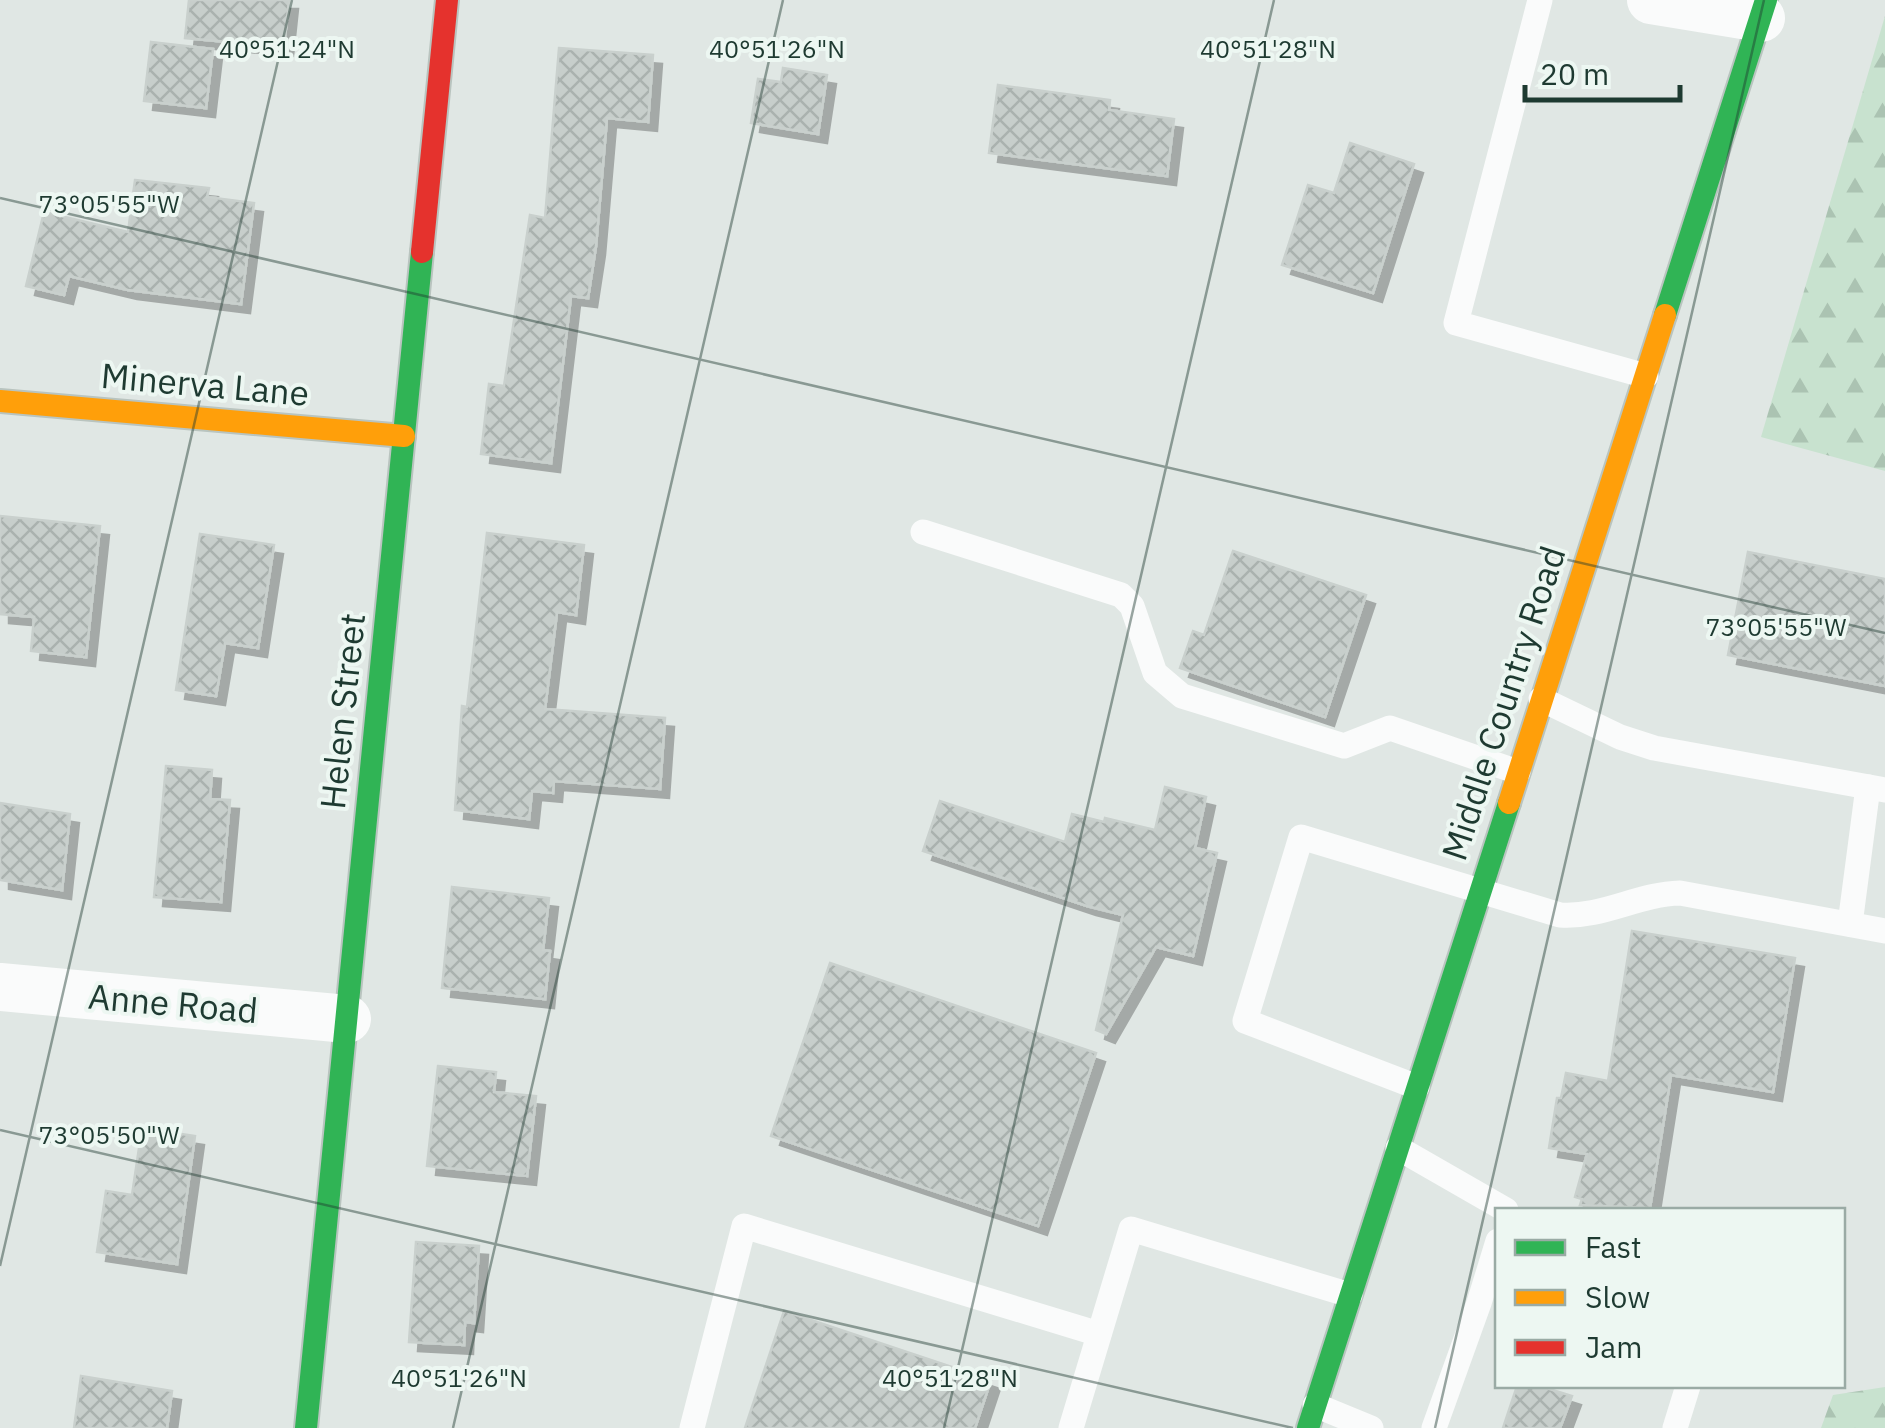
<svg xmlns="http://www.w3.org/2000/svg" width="1885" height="1428" font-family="'IBM Plex Sans',sans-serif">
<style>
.forest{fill:url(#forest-firs)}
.building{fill:url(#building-cross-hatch);stroke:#c9d0cd;stroke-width:2.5;filter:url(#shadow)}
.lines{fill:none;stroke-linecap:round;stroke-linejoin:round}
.fast-casing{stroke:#b9c4bf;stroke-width:26}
.slow-casing{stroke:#b9c4bf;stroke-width:26}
.jam-casing{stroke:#b9c4bf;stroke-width:26}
.lane{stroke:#fafbfb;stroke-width:25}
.street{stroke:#fafbfb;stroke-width:48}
.fast{stroke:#30b455;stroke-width:22}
.slow{stroke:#ff9f0a;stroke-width:22}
.jam{stroke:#e5322d;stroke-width:22}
.ticks{fill:none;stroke:#1e3a31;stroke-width:2.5;stroke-opacity:0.45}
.labels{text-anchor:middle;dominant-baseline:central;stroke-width:8;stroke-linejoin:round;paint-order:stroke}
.street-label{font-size:35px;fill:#1e3a31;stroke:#edf7f2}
.ticks-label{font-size:25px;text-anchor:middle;fill:#1e3a31;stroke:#edf7f2;stroke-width:8;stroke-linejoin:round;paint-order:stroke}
</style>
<defs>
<pattern id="forest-firs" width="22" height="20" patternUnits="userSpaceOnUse" patternTransform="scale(2.5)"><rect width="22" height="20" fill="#c8e2cf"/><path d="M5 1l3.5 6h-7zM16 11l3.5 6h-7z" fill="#abc3b2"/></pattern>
<pattern id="building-cross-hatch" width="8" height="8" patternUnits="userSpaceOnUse" patternTransform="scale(2.5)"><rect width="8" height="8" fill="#c7cecb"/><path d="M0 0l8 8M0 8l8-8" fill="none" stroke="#aab2af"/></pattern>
<filter id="shadow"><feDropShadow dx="9" dy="9" stdDeviation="0" flood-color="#0004"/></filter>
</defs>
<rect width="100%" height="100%" fill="#e0e7e4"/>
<!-- forest -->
<g class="forest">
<polygon points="1885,16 1885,471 1761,437"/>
<polygon points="1885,1387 1885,1428 1821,1428 1833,1395"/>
</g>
<!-- building -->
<g class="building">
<polygon points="189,0 289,0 284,47 185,38"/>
<polygon points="151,42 213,49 206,108 144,101"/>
<polygon points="559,48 653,55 648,122 607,118 596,246 588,298 571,296 551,463 481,454 489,384 504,386 530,215 545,218"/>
<polygon points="783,68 827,75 818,134 751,123 758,79 781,82"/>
<polygon points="998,85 1110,100 1109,110 1174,119 1167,176 989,153"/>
<polygon points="1350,143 1414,164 1373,293 1282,265 1308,185 1334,193"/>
<polygon points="135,180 209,188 207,197 254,203 241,304 128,290 69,276 64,295 26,286 44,212 128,232"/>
<polygon points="0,516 100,526 86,657 31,651 34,617 0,614"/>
<polygon points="487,533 584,545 576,615 557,612 545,709 665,718 660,789 554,781 553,793 532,791 529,819 455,810 462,706 467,707"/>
<polygon points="200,534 274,545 258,648 225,643 216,696 176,690"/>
<polygon points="1233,551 1366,595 1325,717 1180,668 1193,631 1204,635"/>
<polygon points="1748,552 1885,579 1885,686 1728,655"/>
<polygon points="166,766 212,770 210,799 230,800 221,902 154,897"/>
<polygon points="1165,787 1206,797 1195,848 1217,853 1193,956 1156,947 1106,1034 1096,1030 1123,915 1087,906 923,851 940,801 1065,842 1072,814 1104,822 1105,818 1155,830"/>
<polygon points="0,803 70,814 62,890 0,880"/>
<polygon points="452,887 549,898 543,950 550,951 545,999 442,988"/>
<polygon points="1632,931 1795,958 1773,1092 1671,1075 1650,1208 1580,1205 1582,1199 1575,1197 1587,1154 1549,1148 1557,1098 1561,1098 1566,1073 1608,1081"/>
<polygon points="830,963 1096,1053 1038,1226 771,1136"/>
<polygon points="438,1066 496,1072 494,1092 536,1096 527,1176 427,1166"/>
<polygon points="142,1128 195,1136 177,1264 97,1252 106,1191 132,1195"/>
<polygon points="416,1242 479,1246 474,1323 465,1322 464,1345 409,1342"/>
<polygon points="784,1311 991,1380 975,1428 745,1428"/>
<polygon points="81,1376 172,1391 167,1428 74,1428"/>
<polygon points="1517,1386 1540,1386 1572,1396 1560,1428 1503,1428"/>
</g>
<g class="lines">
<!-- fast casing -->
<g class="fast-casing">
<g id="fast">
<polyline points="1665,315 1766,0"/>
<polyline points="306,1428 422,252"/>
<polyline points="1308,1428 1509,803"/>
</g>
</g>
<!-- slow casing -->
<g class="slow-casing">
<g id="slow">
<polyline points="0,401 404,436"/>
<polyline points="1509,803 1665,315"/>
</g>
</g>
<!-- jam casing -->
<g class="jam-casing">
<polyline id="jam" points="422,252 447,0"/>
</g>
<!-- lane -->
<g class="lane">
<polyline points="1540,0 1456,323 1646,376"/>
<polyline points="923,532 1121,595 1132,606 1155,673 1182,696 1344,746 1390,728 1518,772"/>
<polyline points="1541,699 1620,737 1654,748 1885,790"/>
<polyline points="1850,924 1868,787"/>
<path d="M 1417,1087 L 1245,1021 L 1301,837 L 1560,915 C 1602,918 1638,894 1680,893 L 1885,931"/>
<polyline points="1398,1148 1506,1210"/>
<polyline points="1315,1405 1371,1428"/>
<polyline points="692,1428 744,1226 1099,1334"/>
<polyline points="1071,1428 1131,1229 1350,1295"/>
<polyline points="1434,1428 1479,1303 1498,1241"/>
<polyline points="1675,1428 1688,1386"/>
</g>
<!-- street -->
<g class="street">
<polyline points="1651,0 1761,18"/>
<polyline points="0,987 347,1019"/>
</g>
<!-- fast -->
<use href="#fast" class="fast"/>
<!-- slow -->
<use href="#slow" class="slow"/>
<!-- jam -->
<use href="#jam" class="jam"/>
</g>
<!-- ticks -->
<path class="ticks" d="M 0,198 L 1885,633M 0,1130 L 1293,1428M 0,1266 L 292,0M 453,1428 L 783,0M 944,1428 L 1274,0M 1435,1428 L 1764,0"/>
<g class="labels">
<!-- street labels -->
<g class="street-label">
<text transform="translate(205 384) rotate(5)">Minerva Lane</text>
<text transform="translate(1503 703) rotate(-72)">Middle Country Road</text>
<text transform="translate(342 711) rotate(-84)">Helen Street</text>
<text transform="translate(173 1003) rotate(5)">Anne Road</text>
</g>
</g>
<g class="ticks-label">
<text x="287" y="58">40°51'24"N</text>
<text x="777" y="58">40°51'26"N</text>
<text x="1268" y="58">40°51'28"N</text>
<text x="109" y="213">73°05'55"W</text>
<text x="1776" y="636">73°05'55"W</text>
<text x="109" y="1144">73°05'50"W</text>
<text x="459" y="1387">40°51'26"N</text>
<text x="950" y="1387">40°51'28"N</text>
</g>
<!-- legend -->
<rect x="1495" y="1208" width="350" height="180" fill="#edf7f2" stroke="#9aaba5" stroke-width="2.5"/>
<rect x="1515" y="1240" width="50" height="15" fill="#30b455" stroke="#9aaba5" stroke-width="2.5"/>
<text x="1585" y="1258" font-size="30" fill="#1e3a31">Fast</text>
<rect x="1515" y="1290" width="50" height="15" fill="#ff9f0a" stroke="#9aaba5" stroke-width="2.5"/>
<text x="1585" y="1308" font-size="30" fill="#1e3a31">Slow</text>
<rect x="1515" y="1340" width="50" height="15" fill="#e5322d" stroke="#9aaba5" stroke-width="2.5"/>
<text x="1585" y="1358" font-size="30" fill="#1e3a31">Jam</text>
<!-- scale -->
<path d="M1525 85v15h155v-15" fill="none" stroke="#1e3a31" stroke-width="5"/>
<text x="1540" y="85" font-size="30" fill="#1e3a31" stroke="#edf7f2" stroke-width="8" paint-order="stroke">20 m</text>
</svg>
